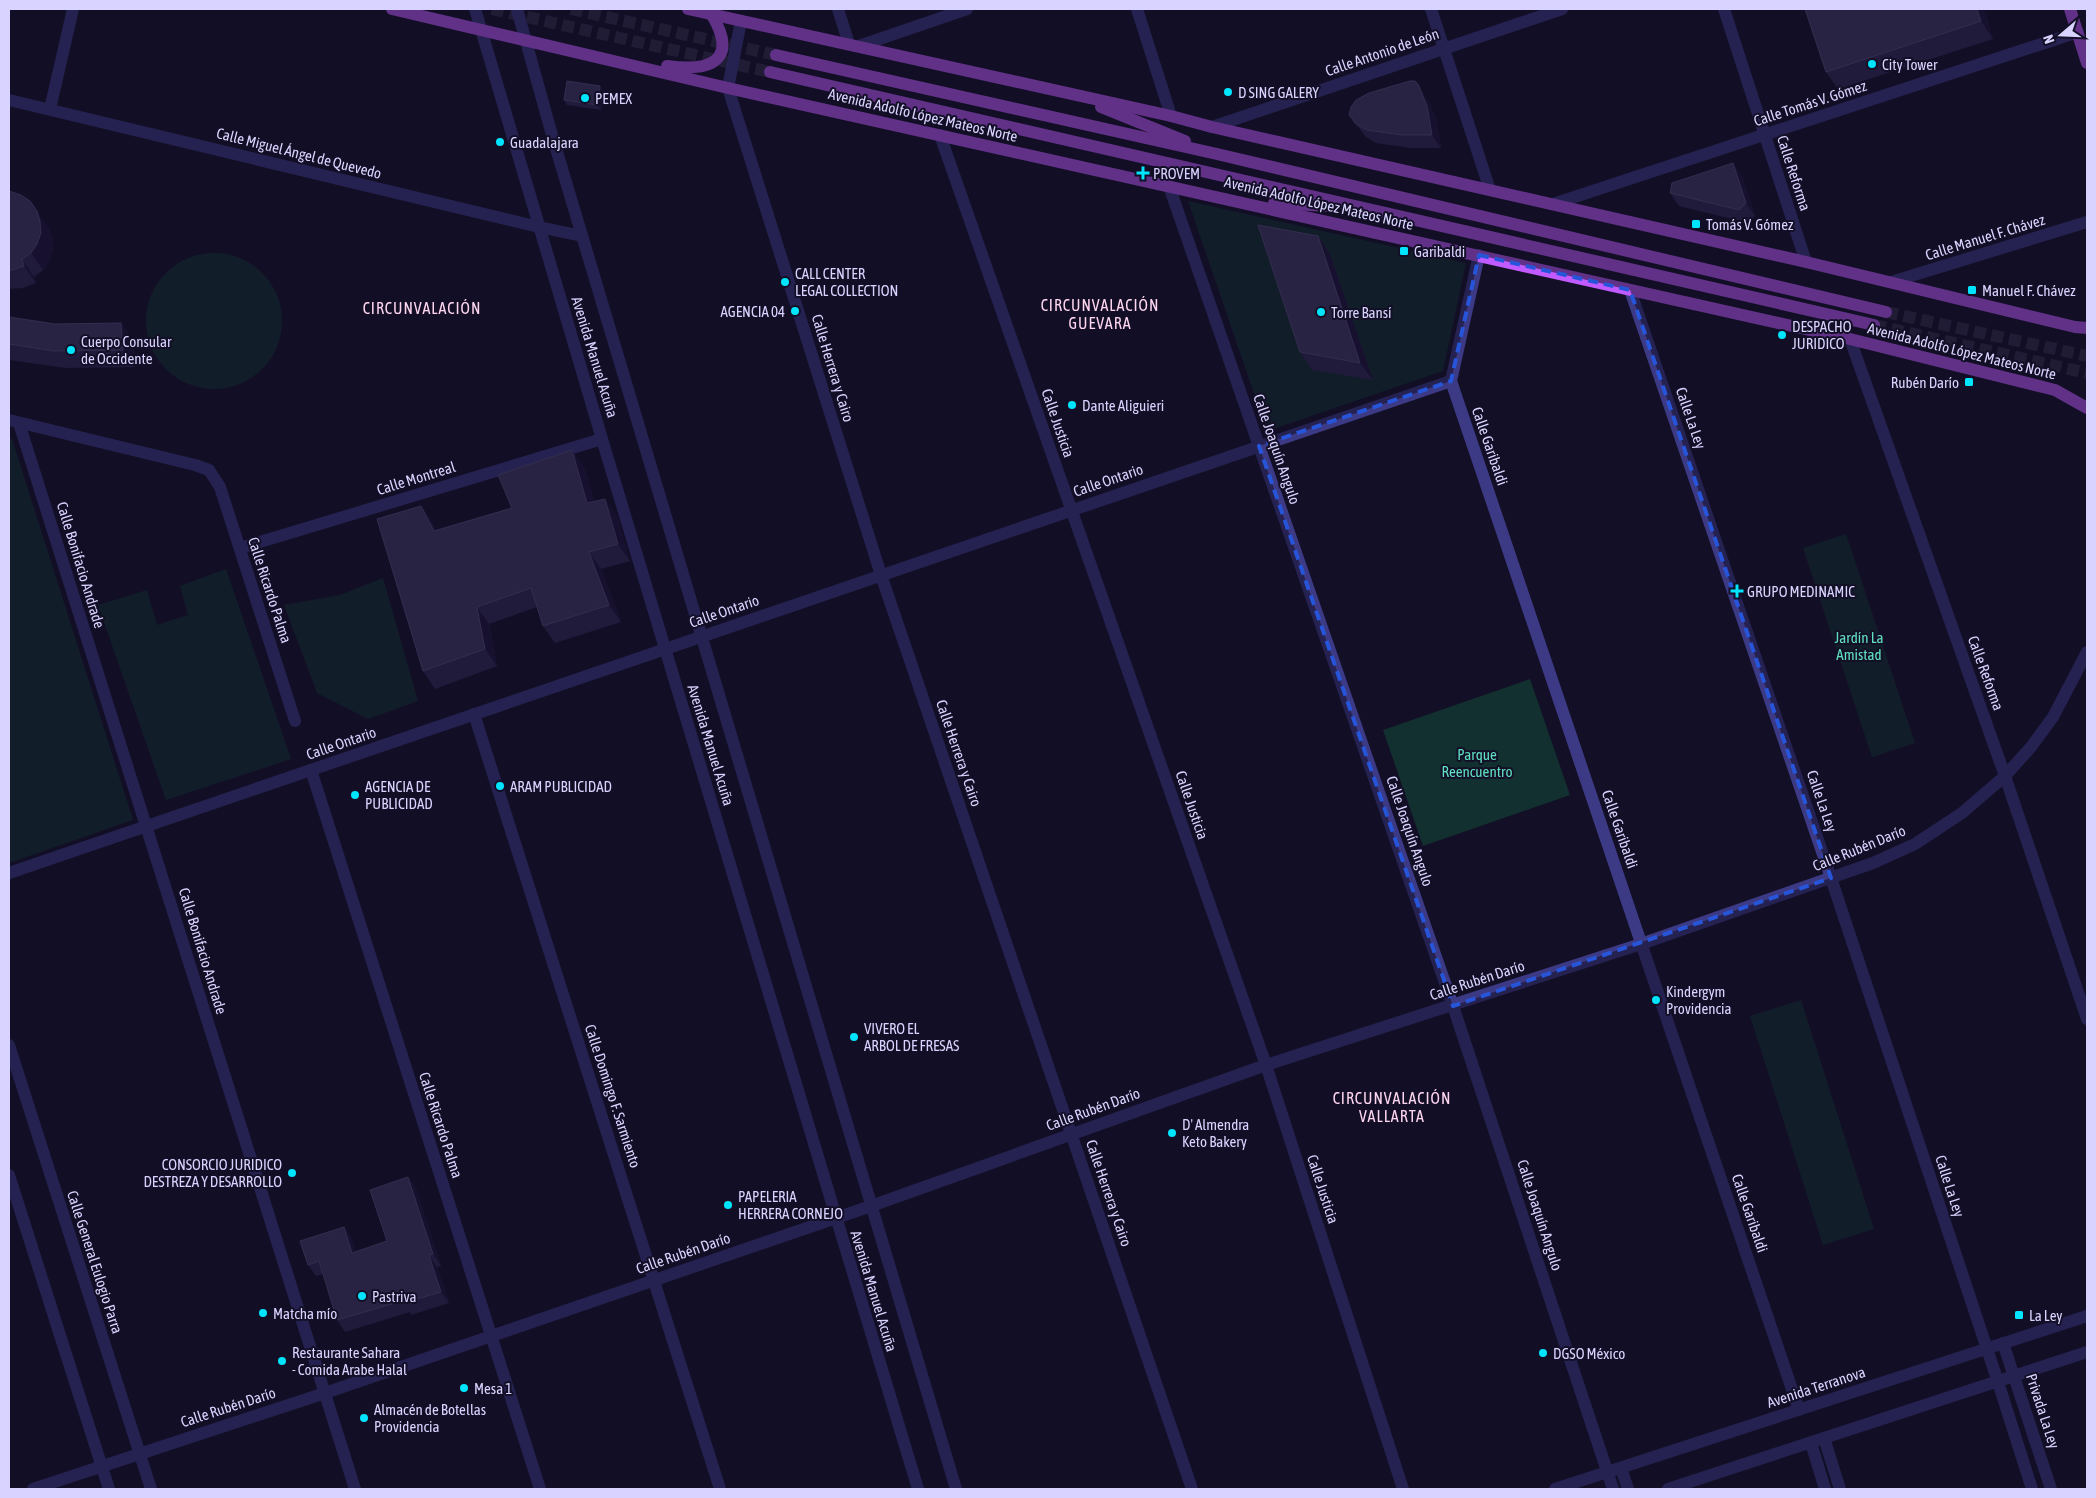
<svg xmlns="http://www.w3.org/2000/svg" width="2096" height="1498" font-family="'Asap Condensed',sans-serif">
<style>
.green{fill:#12302f}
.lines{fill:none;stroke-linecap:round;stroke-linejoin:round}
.major-tunnel{stroke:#312d47;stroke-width:12;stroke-dasharray:12 6;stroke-linecap:butt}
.minor{stroke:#3d3a85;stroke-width:12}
.major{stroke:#c25bff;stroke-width:12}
.wall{fill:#312854}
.shaded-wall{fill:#1d163a}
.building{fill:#433a66;stroke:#5a527e}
.marked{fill:none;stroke:#2655da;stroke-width:4;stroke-dasharray:10 6;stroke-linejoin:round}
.poi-dot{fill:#00e5ff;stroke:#130f26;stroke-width:2}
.labels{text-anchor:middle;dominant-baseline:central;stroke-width:4;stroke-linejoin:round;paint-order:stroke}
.street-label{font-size:15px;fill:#d9d4ff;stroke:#130f26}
.poi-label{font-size:15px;fill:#d9d4ff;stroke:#130f26;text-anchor:start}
.park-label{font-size:15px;fill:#5fe0c0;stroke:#130f26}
.neighbourhood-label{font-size:16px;letter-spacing:1px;fill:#ffd6f0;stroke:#130f26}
</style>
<rect width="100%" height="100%" fill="#130f26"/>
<!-- green -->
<g class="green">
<polygon points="1188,201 1466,263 1443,371 1267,431"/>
<circle cx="214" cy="321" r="68"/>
<polygon points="9,438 12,439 133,820 9,863"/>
<polygon points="1846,534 1915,743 1872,757 1803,548"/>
<polygon points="226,569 291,759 166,800 98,605 147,590 157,625 188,615 180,586"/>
<polygon points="383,578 418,701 368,719 317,693 284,605 340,595"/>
<polygon points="1530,679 1570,795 1423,846 1383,730"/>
<polygon points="1801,1000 1874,1229 1823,1245 1750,1016"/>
</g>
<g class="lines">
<!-- major-tunnel -->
<g class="major-tunnel">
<polyline points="492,9 770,72"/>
<polyline points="571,9 776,55"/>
<polyline points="1886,312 2087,356"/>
<polyline points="1874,325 2087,373"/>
</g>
<!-- minor -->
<g class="minor">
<polyline points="475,9 602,439 918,1489"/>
<polyline points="517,9 552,135 956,1489"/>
<polyline points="838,9 849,44"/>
<polyline points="1137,9 1171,116"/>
<polyline points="1431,9 1490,190"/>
<polyline points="1724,9 1806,262"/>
<polyline points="741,21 728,88 881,575 1192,1489"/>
<polyline points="859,46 967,9"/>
<polyline points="9,100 539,227 582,236"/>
<polyline points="50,109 73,9"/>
<polyline points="1212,127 1562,9"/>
<polyline points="940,135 1266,1065 1403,1489"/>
<polyline points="1169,186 1453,1006 1613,1489"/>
<polyline points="1553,204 2078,32"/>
<polyline points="1479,255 1451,381 1799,1410"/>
<polyline points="1891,282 2087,222"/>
<polyline points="1630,290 1831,878 1998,1382 2032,1489"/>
<polyline points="1850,339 2005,776 2087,1019"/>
<polyline points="9,420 195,465 209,470 220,487 295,721"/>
<polyline points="19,423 355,1489"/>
<polyline points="240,548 602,439"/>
<polyline points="474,714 720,1489"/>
<polyline points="311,770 540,1489"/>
<polyline points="9,873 1451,381"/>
<polyline points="9,1045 151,1489"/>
<polyline points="9,1175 109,1489"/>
<polyline points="2003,1343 2051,1489"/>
<polyline points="1824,1438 1840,1489"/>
<polyline points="1811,1443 1825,1489"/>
<polyline points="1621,1468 1628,1489"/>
<polyline points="33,1489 325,1393 871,1206 1266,1065 1641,944 1873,863 1915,844 1962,813 2005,776 2031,747 2053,717 2087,652"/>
<polyline points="1555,1489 2087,1316"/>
<polyline points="1668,1489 2087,1352"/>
</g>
<!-- major -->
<g class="major">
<polyline points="392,9 728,88 1850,339 2055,390 2087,408"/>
<polyline points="688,9 1171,116 1212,127 1806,262 2075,327 2087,328"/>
<polyline points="2070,9 2087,63"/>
<polyline points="776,55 1217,154 1886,312"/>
<path d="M 667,66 C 710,72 739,61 712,15"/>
<polyline points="770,72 1874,325"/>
<polyline points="1101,107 1185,141"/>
<polyline points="1274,203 1329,206"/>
</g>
</g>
<!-- wall -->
<g class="wall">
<polygon points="1805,9 1984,9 1993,39 1838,89 1826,72"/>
<polygon points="604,91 601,110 567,105 564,100"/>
<polygon points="1427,98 1436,119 1441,148 1411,148 1376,143 1366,137 1349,115"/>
<polygon points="1742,176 1755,216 1748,223 1679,206 1670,193"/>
<polygon points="9,191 49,228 53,239 53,250 49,261 43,270 34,277 36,283 23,288 9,289"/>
<polygon points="1318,236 1330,254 1373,380 1312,370 1300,352"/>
<polygon points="9,317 133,340 135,367 66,368 9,360"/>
<polygon points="584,467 594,502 617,516 630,561 601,569 621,622 555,643 543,626 537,607 489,624 497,666 435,689 423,671 421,506 433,524 436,530 512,508"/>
<polygon points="408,1177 416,1189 441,1266 437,1267 449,1303 411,1315 410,1312 345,1332 337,1320 323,1274 316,1276 308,1265 344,1227 352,1239 356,1252 387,1241"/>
</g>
<!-- shaded-wall -->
<g class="shaded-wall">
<polygon points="1977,9 1984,9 1993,39 1981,21"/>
<polygon points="1418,84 1427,98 1436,119 1441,148 1432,135"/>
<polygon points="600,86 604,91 601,110 598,105"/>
<polygon points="1733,163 1742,176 1755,216 1746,203"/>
<polygon points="37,211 49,228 53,239 53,250 49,261 43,270 31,253"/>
<polygon points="1318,236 1330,254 1373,380 1360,363"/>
<polygon points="22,259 34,277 36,283 24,266"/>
<polygon points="121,323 133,340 135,367 123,350"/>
<polygon points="572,450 584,467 599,520 587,503"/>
<polygon points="605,499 617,516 630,561 618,544"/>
<polygon points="421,506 433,524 446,548 434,531"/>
<polygon points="589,552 601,569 621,622 609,605"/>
<polygon points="477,607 489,624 497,666 485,649"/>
<polygon points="408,1177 416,1189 441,1266 433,1254"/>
<polygon points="344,1227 352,1239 360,1264 352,1253"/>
<polygon points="429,1255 437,1267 449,1303 441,1292"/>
</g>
<!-- building -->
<g class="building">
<polygon points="1805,9 1977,9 1981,21 1826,72"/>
<polygon points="567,81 600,86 598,105 564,100"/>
<polygon points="1410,81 1415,81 1418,84 1427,106 1432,135 1402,135 1367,130 1356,124 1349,115 1351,107 1356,100 1369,93"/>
<polygon points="1733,163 1746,203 1739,210 1670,193 1672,183"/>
<polygon points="9,191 21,195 30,201 37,211 40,221 41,233 37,244 31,253 22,259 24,266 9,271"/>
<polygon points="1258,225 1318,236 1360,363 1300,352"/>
<polygon points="9,317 55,324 121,323 123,350 54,351 9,344"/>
<polygon points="572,450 587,503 605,499 618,544 589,552 609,605 543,626 531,588 477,607 485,649 423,671 377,519 421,506 434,531 512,508 498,475"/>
<polygon points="408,1177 433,1254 429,1255 441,1292 403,1303 402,1301 337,1320 319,1261 308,1265 300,1241 344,1227 352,1253 387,1241 370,1190"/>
</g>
<!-- marked area -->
<path d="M0 0H2096V1498H0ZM 1479,255 L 1630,290 L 1831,878 L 1453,1006 L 1259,446 L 1451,381 Z" fill="#130f26" fill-opacity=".55" fill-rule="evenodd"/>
<path class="marked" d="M 1479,255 L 1630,290 L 1831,878 L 1453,1006 L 1259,446 L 1451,381 Z"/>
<!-- markers -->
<g class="poi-dot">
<circle cx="1872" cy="64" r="5"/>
<circle cx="1228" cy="92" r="5"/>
<circle cx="585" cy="98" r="5"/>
<circle cx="500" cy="142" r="5"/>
<path d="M1140.5 165.5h5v5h5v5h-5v5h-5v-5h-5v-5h5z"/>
<rect x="1691" y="219" width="10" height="10" rx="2.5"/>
<rect x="1399" y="246" width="10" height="10" rx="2.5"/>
<circle cx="785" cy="282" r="5"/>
<rect x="1967" y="285" width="10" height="10" rx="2.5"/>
<circle cx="795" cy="311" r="5"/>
<circle cx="1321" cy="312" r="5"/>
<circle cx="1782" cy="335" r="5"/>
<circle cx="71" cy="350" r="5"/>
<rect x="1964" y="377" width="10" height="10" rx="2.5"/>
<circle cx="1072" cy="405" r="5"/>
<path d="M1734.5 583.5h5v5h5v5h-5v5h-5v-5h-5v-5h5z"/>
<circle cx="500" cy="786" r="5"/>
<circle cx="355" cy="795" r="5"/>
<circle cx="1656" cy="1000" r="5"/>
<circle cx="854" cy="1037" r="5"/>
<circle cx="1172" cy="1133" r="5"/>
<circle cx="292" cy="1173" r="5"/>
<circle cx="728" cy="1205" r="5"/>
<circle cx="362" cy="1296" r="5"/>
<circle cx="263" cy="1313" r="5"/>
<rect x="2014" y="1310" width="10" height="10" rx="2.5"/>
<circle cx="1543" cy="1353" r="5"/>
<circle cx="282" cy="1361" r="5"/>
<circle cx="464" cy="1388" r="5"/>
<circle cx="364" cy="1418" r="5"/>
</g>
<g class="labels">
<!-- street labels -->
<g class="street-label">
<text transform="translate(1382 52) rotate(-19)">Calle Antonio de León</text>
<text transform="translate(1810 103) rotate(-18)">Calle Tomás V. Gómez</text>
<text transform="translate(923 115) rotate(13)">Avenida Adolfo López Mateos Norte</text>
<text transform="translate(299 153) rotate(14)">Calle Miguel Ángel de Quevedo</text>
<text transform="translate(1794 173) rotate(72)">Calle Reforma</text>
<text transform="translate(1319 203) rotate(13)">Avenida Adolfo López Mateos Norte</text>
<text transform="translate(1985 237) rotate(-17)">Calle Manuel F. Chávez</text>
<text transform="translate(1962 351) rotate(14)">Avenida Adolfo López Mateos Norte</text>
<text transform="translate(595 357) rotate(73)">Avenida Manuel Acuña</text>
<text transform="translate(833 368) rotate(73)">Calle Herrera y Cairo</text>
<text transform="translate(1691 418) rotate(71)">Calle La Ley</text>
<text transform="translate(1058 423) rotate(71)">Calle Justicia</text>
<text transform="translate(1490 446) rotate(71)">Calle Garibaldi</text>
<text transform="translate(1277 449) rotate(71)">Calle Joaquín Angulo</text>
<text transform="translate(416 478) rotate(-17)">Calle Montreal</text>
<text transform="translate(1108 480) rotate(-19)">Calle Ontario</text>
<text transform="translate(81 565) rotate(73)">Calle Bonifacio Andrade</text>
<text transform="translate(270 590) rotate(72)">Calle Ricardo Palma</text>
<text transform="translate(724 611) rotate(-19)">Calle Ontario</text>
<text transform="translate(1986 673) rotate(70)">Calle Reforma</text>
<text transform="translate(341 743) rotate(-19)">Calle Ontario</text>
<text transform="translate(711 745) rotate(73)">Avenida Manuel Acuña</text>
<text transform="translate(959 753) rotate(71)">Calle Herrera y Cairo</text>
<text transform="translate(1822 801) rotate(71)">Calle La Ley</text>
<text transform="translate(1192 805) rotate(71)">Calle Justicia</text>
<text transform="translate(1620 829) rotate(71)">Calle Garibaldi</text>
<text transform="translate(1410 831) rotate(71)">Calle Joaquín Angulo</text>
<text transform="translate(1859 848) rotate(-22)">Calle Rubén Darío</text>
<text transform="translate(203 951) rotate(73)">Calle Bonifacio Andrade</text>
<text transform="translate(1477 980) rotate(-18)">Calle Rubén Darío</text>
<text transform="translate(613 1096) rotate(72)">Calle Domingo F. Sarmiento</text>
<text transform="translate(1093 1109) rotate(-20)">Calle Rubén Darío</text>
<text transform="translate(441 1125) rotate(72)">Calle Ricardo Palma</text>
<text transform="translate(1950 1186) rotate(72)">Calle La Ley</text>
<text transform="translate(1323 1189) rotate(72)">Calle Justicia</text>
<text transform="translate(1109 1193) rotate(71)">Calle Herrera y Cairo</text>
<text transform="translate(1750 1213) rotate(71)">Calle Garibaldi</text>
<text transform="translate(1540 1215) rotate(72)">Calle Joaquín Angulo</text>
<text transform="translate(683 1253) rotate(-19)">Calle Rubén Darío</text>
<text transform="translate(95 1262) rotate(72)">Calle General Eulogio Parra</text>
<text transform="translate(874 1291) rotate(73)">Avenida Manuel Acuña</text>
<text transform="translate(1816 1387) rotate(-18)">Avenida Terranova</text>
<text transform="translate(228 1407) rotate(-18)">Calle Rubén Darío</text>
<text transform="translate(2043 1411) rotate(72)">Privada La Ley</text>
</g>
<!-- poi labels -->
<g class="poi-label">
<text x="1882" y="64">City Tower</text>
<text x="1238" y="92">D SING GALERY</text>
<text x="595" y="98">PEMEX</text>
<text x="510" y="142">Guadalajara</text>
<text x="1153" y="173">PROVEM</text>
<text x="1706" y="224">Tomás V. Gómez</text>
<text x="1414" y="251">Garibaldi</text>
<text x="795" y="273">CALL CENTER<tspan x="795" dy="17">LEGAL COLLECTION</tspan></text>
<text x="1982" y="290">Manuel F. Chávez</text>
<text x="785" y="311" text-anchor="end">AGENCIA 04</text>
<text x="1331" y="312">Torre Bansí</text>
<text x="1792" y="326">DESPACHO<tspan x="1792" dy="17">JURIDICO</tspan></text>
<text x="81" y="341">Cuerpo Consular<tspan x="81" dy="17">de Occidente</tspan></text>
<text x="1959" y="382" text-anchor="end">Rubén Darío</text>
<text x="1082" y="405">Dante Aliguieri</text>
<text x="1747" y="591">GRUPO MEDINAMIC</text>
<text x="365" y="786">AGENCIA DE<tspan x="365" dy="17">PUBLICIDAD</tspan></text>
<text x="510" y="786">ARAM PUBLICIDAD</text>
<text x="1666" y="991">Kindergym<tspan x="1666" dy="17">Providencia</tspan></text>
<text x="864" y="1028">VIVERO EL<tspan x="864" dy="17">ARBOL DE FRESAS</tspan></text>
<text x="1182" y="1124">D' Almendra<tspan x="1182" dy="17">Keto Bakery</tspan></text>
<text x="282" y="1164" text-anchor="end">CONSORCIO JURIDICO<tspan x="282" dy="17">DESTREZA Y DESARROLLO</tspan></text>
<text x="738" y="1196">PAPELERIA<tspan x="738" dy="17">HERRERA CORNEJO</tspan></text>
<text x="372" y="1296">Pastriva</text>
<text x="273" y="1313">Matcha mío</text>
<text x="2029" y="1315">La Ley</text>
<text x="292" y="1352">Restaurante Sahara<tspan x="292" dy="17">- Comida Arabe Halal</tspan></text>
<text x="1553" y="1353">DGSO México</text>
<text x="474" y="1388">Mesa 1</text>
<text x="374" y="1409">Almacén de Botellas<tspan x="374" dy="17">Providencia</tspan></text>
</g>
<!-- park labels -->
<g class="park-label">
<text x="1859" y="637">Jardín La<tspan x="1859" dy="17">Amistad</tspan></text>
<text x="1477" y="754">Parque<tspan x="1477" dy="17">Reencuentro</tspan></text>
</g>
<!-- neighbourhood labels -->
<g class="neighbourhood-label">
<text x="1100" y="305">CIRCUNVALACIÓN<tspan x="1100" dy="18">GUEVARA</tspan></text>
<text x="422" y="308">CIRCUNVALACIÓN</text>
<text x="1392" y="1098">CIRCUNVALACIÓN<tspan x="1392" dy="18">VALLARTA</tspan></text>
</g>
</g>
<!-- border -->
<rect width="2096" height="1498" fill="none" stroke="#d9d4ff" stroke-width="20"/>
<!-- north arrow -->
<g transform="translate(2061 35) rotate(251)" stroke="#130f26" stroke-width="4" paint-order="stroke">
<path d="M0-4L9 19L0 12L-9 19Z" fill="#d9d4ff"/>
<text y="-8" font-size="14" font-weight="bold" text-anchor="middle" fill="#d9d4ff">N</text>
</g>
</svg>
